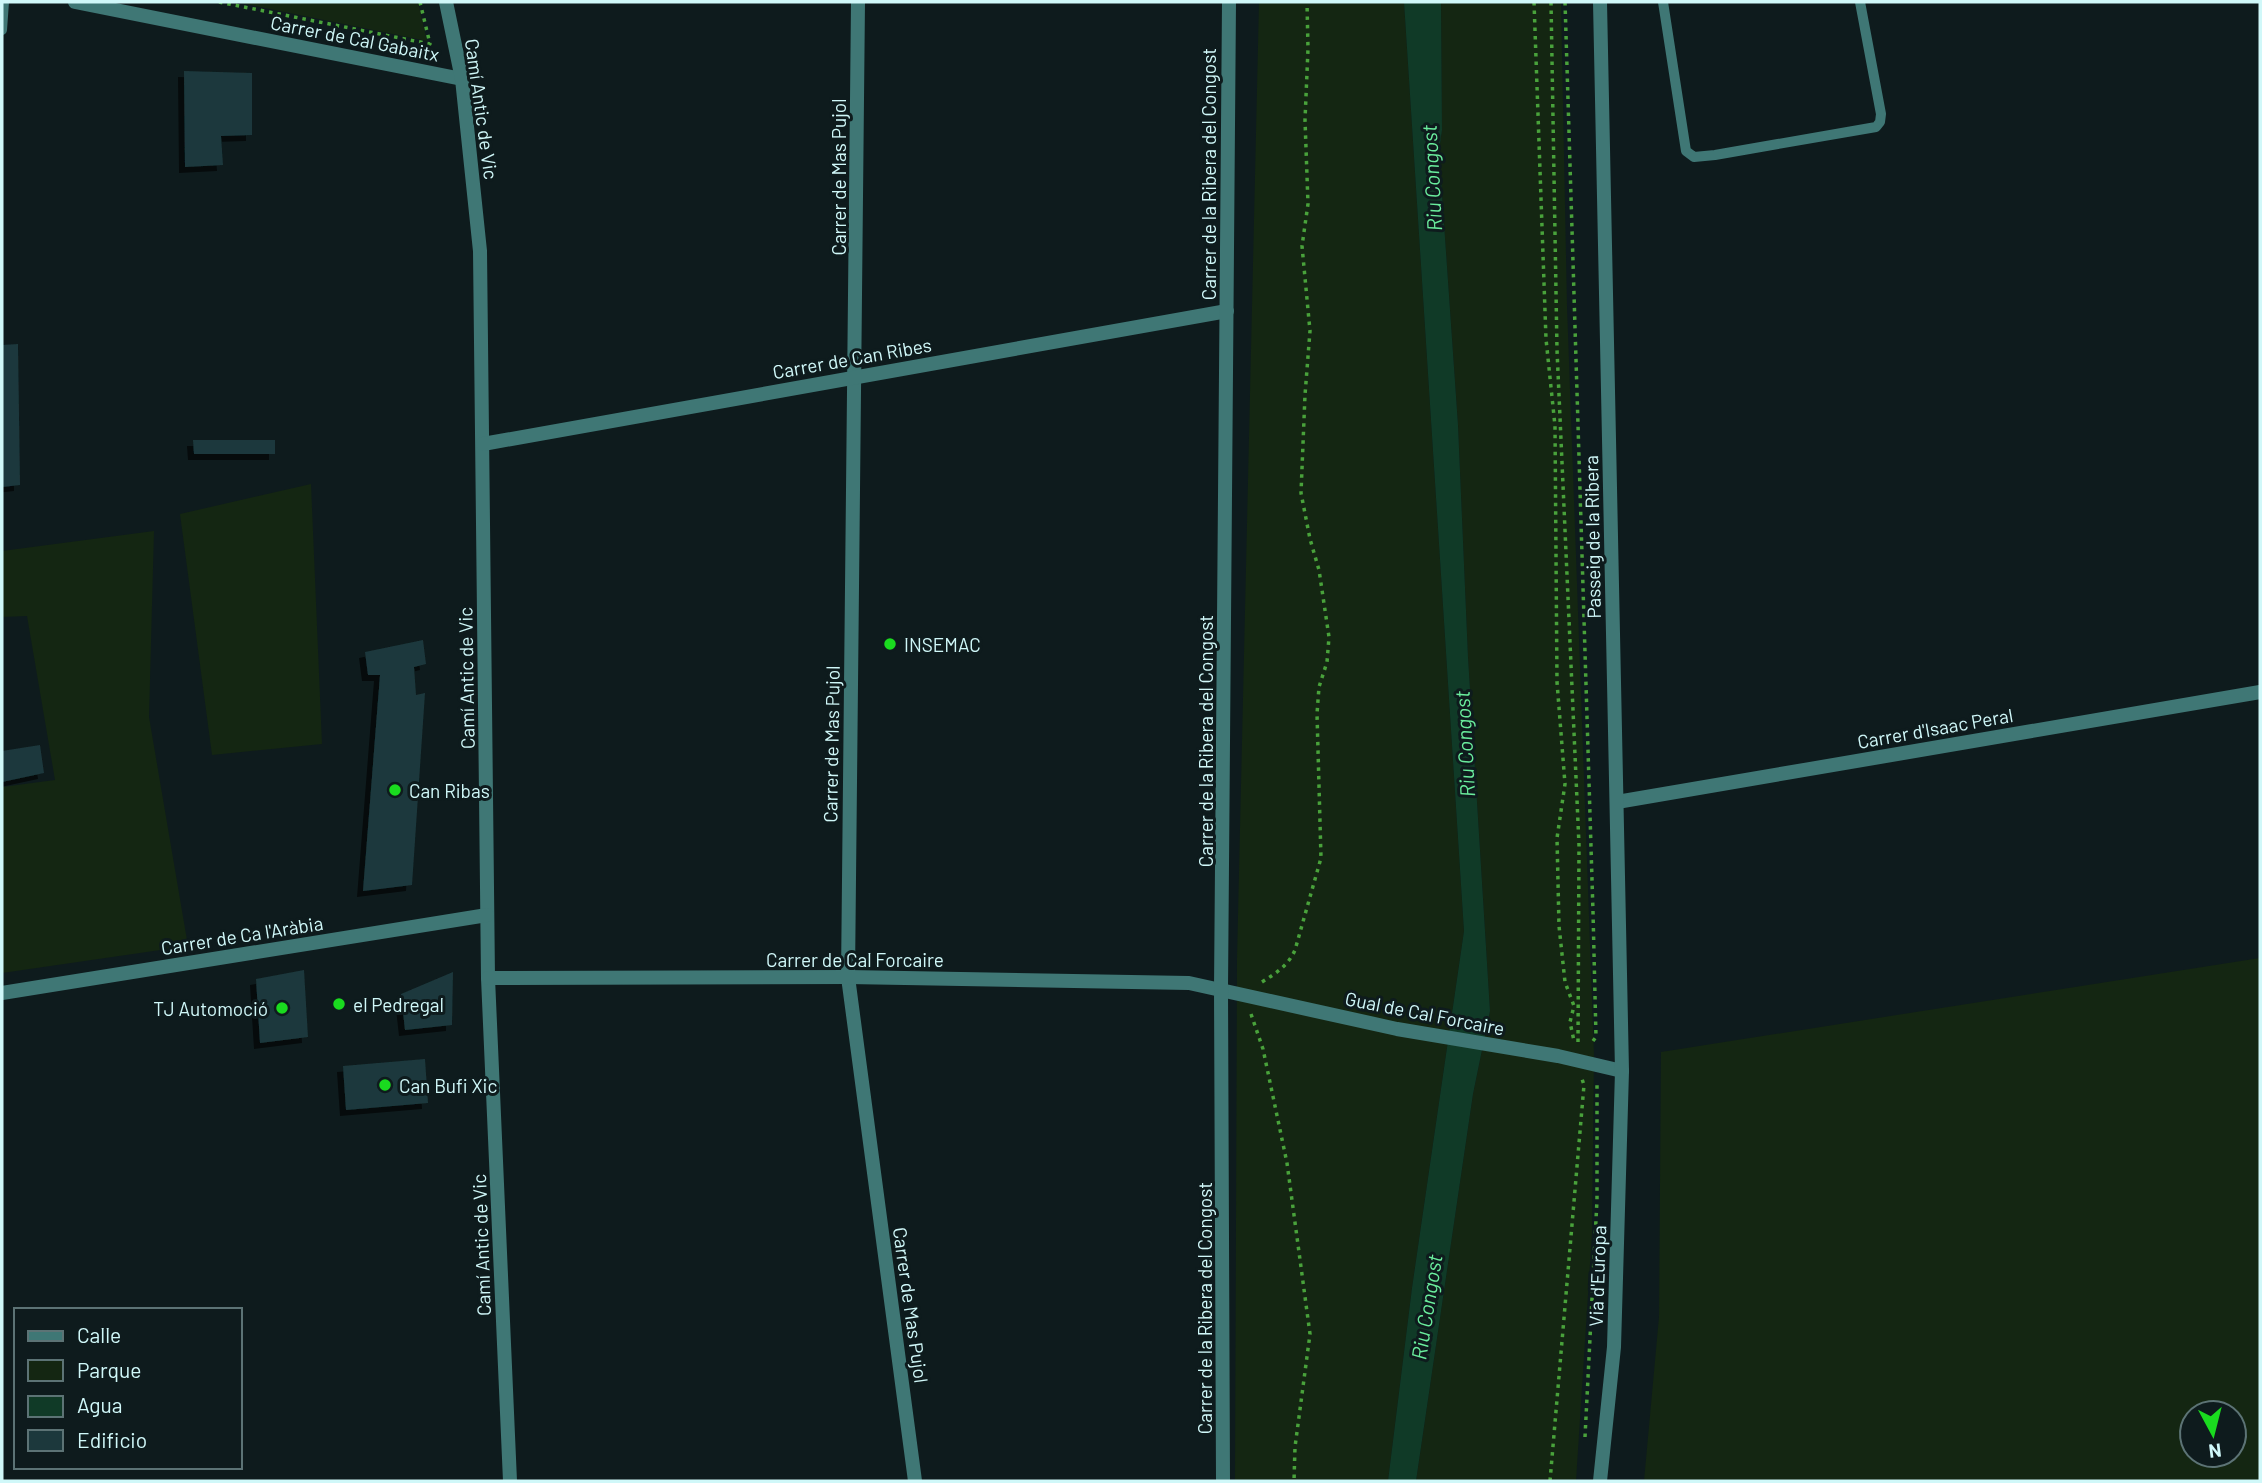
<svg xmlns="http://www.w3.org/2000/svg" width="2262" height="1483" font-family="Barlow,sans-serif">
<style>
.green{fill:#142612;fill-rule:evenodd}
.water{fill:#103a27}
.building{fill:#1c383c;filter:url(#shadow)}
.lines{fill:none;stroke-linecap:round;stroke-linejoin:round}
.path{stroke:#49a23b;stroke-width:3.5;stroke-dasharray:3.5 5;stroke-linecap:butt}
.lane{stroke:#3f7775;stroke-width:10}
.street{stroke:#3f7775;stroke-width:14}
.poi-dot{fill:#1adb1f;stroke:#0e1b1d;stroke-width:2.5}
.labels{text-anchor:middle;dominant-baseline:central;stroke-width:6;stroke-linejoin:round;paint-order:stroke}
.street-label{font-size:19px;fill:#d0f8f9;stroke:#0e1b1d}
.poi-label{font-size:19px;fill:#d0f8f9;stroke:#0e1b1d;text-anchor:start}
.water-label{font-size:21px;font-style:italic;fill:#6aed9d;stroke:#0e1b1d}
</style>
<defs>
<filter id="shadow"><feDropShadow dx="-6" dy="6" stdDeviation="0" flood-color="#0009"/></filter>
</defs>
<rect width="100%" height="100%" fill="#0e1b1d"/>
<!-- green -->
<g class="green">
<polygon points="236,2 418,2 427,41"/>
<polygon points="1259,2 1404,2 1464,931 1412,1288 1388,1481 1235,1481 1237,959"/>
<polygon points="1441,2 1561,2 1567,306 1594,1055 1592,1233 1576,1481 1416,1481 1473,1094 1490,1011 1468,657 1458,425 1439,151 1442,130"/>
<polygon points="311,484 322,744 212,755 180,514"/>
<polygon points="154,531 149,717 188,946 2,973 2,787 55,780 27,616 2,617 2,551"/>
<path d="M 2260,958 L 2260,1481 L 1644,1481 L 1659,1317 L 1661,1052 ZM 2234,1413 L 2234,1455 L 2192,1455 L 2192,1413 Z"/>
</g>
<!-- water -->
<polygon class="water" points="1404,2 1441,2 1442,130 1439,151 1458,425 1468,657 1490,1011 1473,1094 1416,1481 1388,1481 1412,1288 1464,931"/>
<!-- building -->
<g class="building">
<polygon points="184,71 252,73 252,135 221,136 223,165 185,167"/>
<polygon points="18,344 20,485 2,487 2,345"/>
<polygon points="193,440 275,440 275,454 194,454"/>
<polygon points="423,640 426,664 414,667 416,695 425,693 412,885 363,891 380,675 368,675 365,652"/>
<polygon points="40,745 44,773 2,782 2,751"/>
<polygon points="304,970 308,1037 260,1043 256,979"/>
<polygon points="453,972 452,1025 405,1030 401,994"/>
<polygon points="425,1059 428,1103 346,1110 343,1066"/>
</g>
<g class="lines">
<!-- path -->
<g class="path">
<polyline points="219,2 430,44 420,2"/>
<polyline points="1534,2 1546,339 1555,426 1557,682 1565,784 1557,838 1559,926 1565,982 1574,1006 1570,1022 1574,1041"/>
<polyline points="1551,2 1557,350 1579,845 1578,1044"/>
<polyline points="1565,2 1593,912 1596,1037 1590,1045"/>
<path d="M 1262,982 C 1276,973 1288,966 1295,950 L 1321,858 L 1317,714 L 1319,687 L 1327,662 L 1329,637 L 1319,570 L 1310,539 L 1301,493 L 1305,395 L 1310,331 L 1302,246 L 1308,204 L 1305,120 L 1308,49 L 1307,2"/>
<polyline points="1251,1014 1263,1049 1287,1163 1310,1334 1295,1447 1294,1481"/>
<polyline points="1585,1437 1597,1200 1597,1081"/>
<polyline points="1550,1481 1584,1085 1582,1079"/>
</g>
<!-- lane -->
<g class="lane">
<polyline points="1663,2 1686,151 1694,157 1715,155 1876,127 1880,122 1881,114 1860,2"/>
<polyline points="2,30 4,2"/>
</g>
<!-- street -->
<g class="street">
<polyline points="75,2 462,79"/>
<polyline points="446,2 462,79 480,251 488,978 510,1481"/>
<polyline points="858,2 848,977 915,1481"/>
<polyline points="483,444 1227,311"/>
<polyline points="1617,802 2260,692"/>
<polyline points="488,978 848,977 1189,983 1397,1029 1558,1056 1622,1071"/>
<polyline points="2,993 487,915"/>
<polyline points="1223,1481 1221,989 1229,2"/>
<polyline points="1600,1481 1614,1347 1622,1071 1600,2"/>
</g>
</g>
<!-- markers -->
<g class="poi-dot">
<circle cx="890" cy="644" r="7"/>
<circle cx="395" cy="790" r="7"/>
<circle cx="339" cy="1004" r="7"/>
<circle cx="282" cy="1008" r="7"/>
<circle cx="385" cy="1085" r="7"/>
</g>
<g class="labels">
<!-- street labels -->
<g class="street-label">
<text transform="translate(355 38) rotate(11)">Carrer de Cal Gabaitx</text>
<text transform="translate(482 109) rotate(82)">Camí Antic de Vic</text>
<text transform="translate(1208 174) rotate(-90)">Carrer de la Ribera del Congost</text>
<text transform="translate(838 177) rotate(-90)">Carrer de Mas Pujol</text>
<text transform="translate(852 358) rotate(-10)">Carrer de Can Ribes</text>
<text transform="translate(1592 537) rotate(-91)">Passeig de la Ribera</text>
<text transform="translate(466 678) rotate(-91)">Camí Antic de Vic</text>
<text transform="translate(1935 728) rotate(-10)">Carrer d'Isaac Peral</text>
<text transform="translate(1205 741) rotate(-90)">Carrer de la Ribera del Congost</text>
<text transform="translate(831 744) rotate(-89)">Carrer de Mas Pujol</text>
<text transform="translate(242 935) rotate(-9)">Carrer de Ca l'Aràbia</text>
<text x="855" y="959">Carrer de Cal Forcaire</text>
<text transform="translate(1425 1013) rotate(11)">Gual de Cal Forcaire</text>
<text transform="translate(481 1245) rotate(-92)">Camí Antic de Vic</text>
<text transform="translate(1597 1276) rotate(-88)">Via d'Europa</text>
<text transform="translate(911 1305) rotate(82)">Carrer de Mas Pujol</text>
<text transform="translate(1204 1308) rotate(-90)">Carrer de la Ribera del Congost</text>
</g>
<!-- poi labels -->
<g class="poi-label">
<text x="904" y="644">INSEMAC</text>
<text x="409" y="790">Can Ribas</text>
<text x="353" y="1004">el Pedregal</text>
<text x="268" y="1008" text-anchor="end">TJ Automoció</text>
<text x="399" y="1085">Can Bufi Xic</text>
</g>
<!-- water labels -->
<g class="water-label">
<text transform="translate(1431 178) rotate(-93)">Riu Congost</text>
<text transform="translate(1464 744) rotate(-93)">Riu Congost</text>
<text transform="translate(1426 1307) rotate(-81)">Riu Congost</text>
</g>
</g>
<!-- border -->
<rect width="2262" height="1483" fill="none" stroke="#d0f8f9" stroke-width="7"/>
<!-- legend -->
<rect x="14" y="1308" width="228" height="161" fill="#0e1b1d" stroke="#5c7375" stroke-width="2"/>
<rect x="28" y="1331" width="35" height="10" fill="#3f7775" stroke="#5c7375" stroke-width="2"/>
<text x="77" y="1343" font-size="21" fill="#d0f8f9">Calle</text>
<rect x="28" y="1360" width="35" height="21" fill="#142612" stroke="#5c7375" stroke-width="2"/>
<text x="77" y="1378" font-size="21" fill="#d0f8f9">Parque</text>
<rect x="28" y="1396" width="35" height="21" fill="#103a27" stroke="#5c7375" stroke-width="2"/>
<text x="77" y="1413" font-size="21" fill="#d0f8f9">Agua</text>
<rect x="28" y="1430" width="35" height="21" fill="#1c383c" stroke="#5c7375" stroke-width="2"/>
<text x="77" y="1448" font-size="21" fill="#d0f8f9">Edificio</text>
<!-- north arrow -->
<g transform="translate(2213 1434) rotate(173)"><circle r="33" fill="#0e1b1d" stroke="#5c7375" stroke-width="2"/>
<path d="M0-5L12 26L0 18L-12 26Z" fill="#1adb1f"/>
<text y="-10" font-size="19" font-weight="bold" text-anchor="middle" fill="#d0f8f9">N</text>
</g>
</svg>
